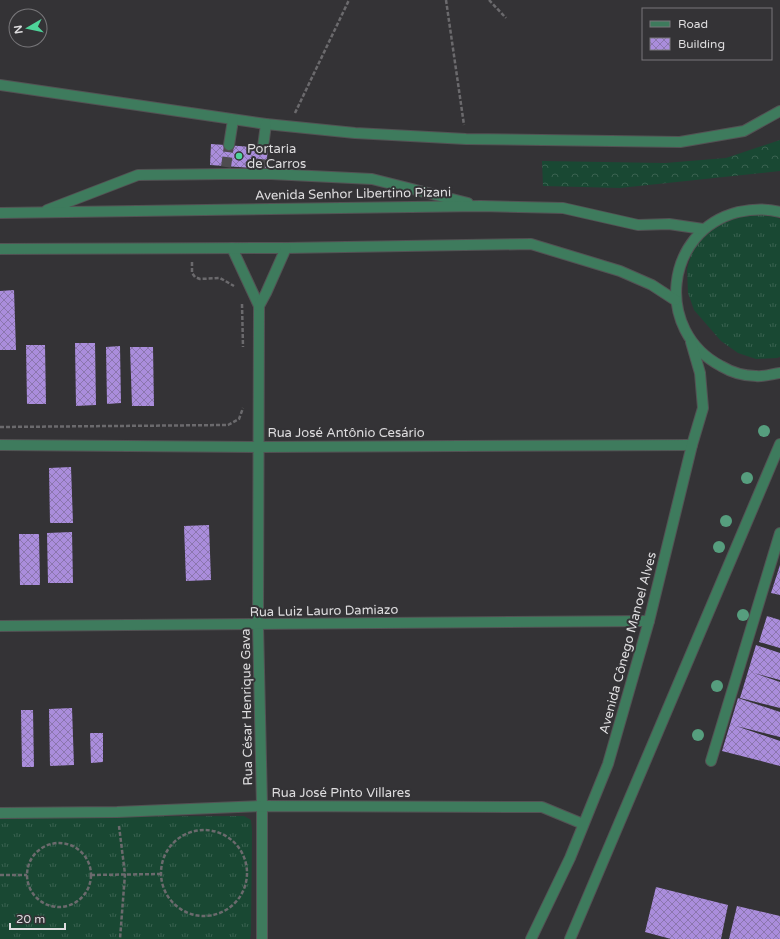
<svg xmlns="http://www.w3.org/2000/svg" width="780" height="939" font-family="'Varela Round',sans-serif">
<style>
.grass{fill:url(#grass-tufts)}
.forest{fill:url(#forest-crowns)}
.building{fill:url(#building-cross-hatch)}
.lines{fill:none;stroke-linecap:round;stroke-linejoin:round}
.minor-tunnel{stroke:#4e4c4f;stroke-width:10;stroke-dasharray:10 5;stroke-linecap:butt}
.minor-casing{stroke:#535254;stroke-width:12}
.path{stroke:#6b6a6d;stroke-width:2.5;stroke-dasharray:4 2;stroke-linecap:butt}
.minor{stroke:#3e7b5d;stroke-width:10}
.tree{fill:#569e7e}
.poi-dot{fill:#4ed399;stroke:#343336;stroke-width:1.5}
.labels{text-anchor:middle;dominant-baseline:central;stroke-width:4;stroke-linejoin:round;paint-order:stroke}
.poi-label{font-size:13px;fill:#dedddf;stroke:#343336;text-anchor:start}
.street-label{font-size:13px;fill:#dedddf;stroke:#343336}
</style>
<defs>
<pattern id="grass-tufts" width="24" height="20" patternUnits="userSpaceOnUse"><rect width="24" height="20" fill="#194833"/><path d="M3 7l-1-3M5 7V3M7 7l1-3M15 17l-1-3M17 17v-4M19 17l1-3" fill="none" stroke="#3a6250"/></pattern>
<pattern id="forest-crowns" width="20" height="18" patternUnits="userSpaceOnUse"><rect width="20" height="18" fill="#194833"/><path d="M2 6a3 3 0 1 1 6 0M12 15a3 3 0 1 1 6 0" fill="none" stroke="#3a6250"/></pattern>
<pattern id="building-cross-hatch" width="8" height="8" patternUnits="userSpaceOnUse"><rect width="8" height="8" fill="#aa8ddc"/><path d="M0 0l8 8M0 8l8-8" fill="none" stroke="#8b76ae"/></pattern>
</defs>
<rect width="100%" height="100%" fill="#343336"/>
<!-- grass -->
<g class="grass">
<polygon points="751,214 775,216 780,219 780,357 777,358 756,359 738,353 721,341 694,310 688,293 687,269 694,246 708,231 729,219"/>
<polygon points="244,816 251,820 252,831 251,934 250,939 0,939 0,817"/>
</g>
<!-- forest -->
<polygon class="forest" points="780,140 780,171 620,188 543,186 542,161 665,163 726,158"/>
<!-- building -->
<g class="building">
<polygon points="211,144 268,148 266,169 210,165"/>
<polygon points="14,290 16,350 0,350 0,291"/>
<polygon points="75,343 95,343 96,405 76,406"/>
<polygon points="26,345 45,345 46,404 27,404"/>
<polygon points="120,346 121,403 107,404 106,347"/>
<polygon points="130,347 153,347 154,406 132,406"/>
<polygon points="71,467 73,523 50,523 49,468"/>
<polygon points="209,525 211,580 186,581 184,526"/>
<polygon points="72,532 73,583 48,583 47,533"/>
<polygon points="19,534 39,534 40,585 20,585"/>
<polygon points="780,565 780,595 771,593"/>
<polygon points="767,616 780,620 780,648 759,642"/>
<polygon points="756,645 780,653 780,680 754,673 780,682 780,708 740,698"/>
<polygon points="738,698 780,712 780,737 736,726 780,741 780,766 722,751"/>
<polygon points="72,708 74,765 50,766 49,709"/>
<polygon points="21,710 33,710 34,767 22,767"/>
<polygon points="90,733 103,733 103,762 91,763"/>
<polygon points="656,887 728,905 721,939 671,939 645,932"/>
<polygon points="737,906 780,916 780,939 729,939"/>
</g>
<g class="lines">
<!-- minor-tunnel -->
<g class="minor-tunnel">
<polyline points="226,167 229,145"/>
<polyline points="260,169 263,147"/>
</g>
<!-- minor casing -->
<g class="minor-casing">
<g id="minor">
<polyline points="0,85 266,124 355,133 466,139 680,142 744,131 780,111"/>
<polyline points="229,145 233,120"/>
<polyline points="263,147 266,124"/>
<polyline points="47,210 138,175 225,174 271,174 372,179 468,203"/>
<path d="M 780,212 C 766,208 752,209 738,212 C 664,231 654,331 721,366 C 731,372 744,376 756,376 C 764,377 772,374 780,373"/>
<polyline points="0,213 481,206 563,208 638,225 669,224 703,229"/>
<polyline points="232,248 259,306 258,625 262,806 262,939"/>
<polyline points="0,249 286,248 531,244 620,271 652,285 675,300"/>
<polyline points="259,306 266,293 286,248"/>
<polyline points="0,445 259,447 692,445"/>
<polyline points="0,626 649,621"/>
<polyline points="711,761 780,533"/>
<polyline points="0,813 117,812 262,806 542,807 583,824"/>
<polyline points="531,939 570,858 608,764 649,621 692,445 703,408 700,373 691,342"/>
<polyline points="570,939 780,444"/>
</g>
</g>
<!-- path -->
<g class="path">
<polyline points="446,0 464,125"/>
<polyline points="489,0 506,18"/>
<polyline points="295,113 349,0"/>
<polyline points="192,262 192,273 195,277 200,279 220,278 234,286"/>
<polyline points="242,304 243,347"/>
<polyline points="0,427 228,425 239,419 243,408"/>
<polyline points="119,826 125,874 120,939"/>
<circle cx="204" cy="873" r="43"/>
<circle cx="59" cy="875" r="32"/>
<polyline points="0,875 27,875"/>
<polyline points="91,875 161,874"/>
</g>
<!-- minor -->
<use href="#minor" class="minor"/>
</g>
<!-- trees -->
<g class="tree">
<circle cx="764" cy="431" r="6"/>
<circle cx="747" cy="478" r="6"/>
<circle cx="726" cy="521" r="6"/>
<circle cx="719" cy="547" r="6"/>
<circle cx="743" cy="615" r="6"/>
<circle cx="717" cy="686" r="6"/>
<circle cx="698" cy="735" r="6"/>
</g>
<!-- markers -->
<circle class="poi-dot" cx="239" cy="156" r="4"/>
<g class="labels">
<!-- poi labels -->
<g class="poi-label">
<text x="247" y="149">Portaria<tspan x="247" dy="15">de Carros</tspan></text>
</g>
<!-- street labels -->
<g class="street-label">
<text transform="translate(353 194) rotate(-1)">Avenida Senhor Libertino Pizani</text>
<text x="346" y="433">Rua José Antônio Cesário</text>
<text transform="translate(324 611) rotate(-1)">Rua Luiz Lauro Damiazo</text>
<text transform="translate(628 643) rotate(-75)">Avenida Cônego Manoel Alves</text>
<text transform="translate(247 707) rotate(-91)">Rua César Henrique Gava</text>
<text x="341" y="793">Rua José Pinto Villares</text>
</g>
</g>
<!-- legend -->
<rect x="642" y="8" width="130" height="52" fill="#343336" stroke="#78777a"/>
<rect x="650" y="21" width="20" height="6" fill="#3e7b5d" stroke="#78777a"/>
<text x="678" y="28" font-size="12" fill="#dedddf">Road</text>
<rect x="650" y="38" width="20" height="12" fill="url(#building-cross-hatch)" stroke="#78777a"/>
<text x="678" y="48" font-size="12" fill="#dedddf">Building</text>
<!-- north arrow -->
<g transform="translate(28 28) rotate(261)"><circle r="19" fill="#343336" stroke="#78777a"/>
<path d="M0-3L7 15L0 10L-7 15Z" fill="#4ed399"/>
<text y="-6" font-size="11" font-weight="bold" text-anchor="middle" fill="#dedddf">N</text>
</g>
<!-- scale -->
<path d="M10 923v6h55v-6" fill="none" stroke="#dedddf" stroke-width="2"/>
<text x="16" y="923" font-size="12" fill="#dedddf" stroke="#343336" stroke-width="3" paint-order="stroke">20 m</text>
</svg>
